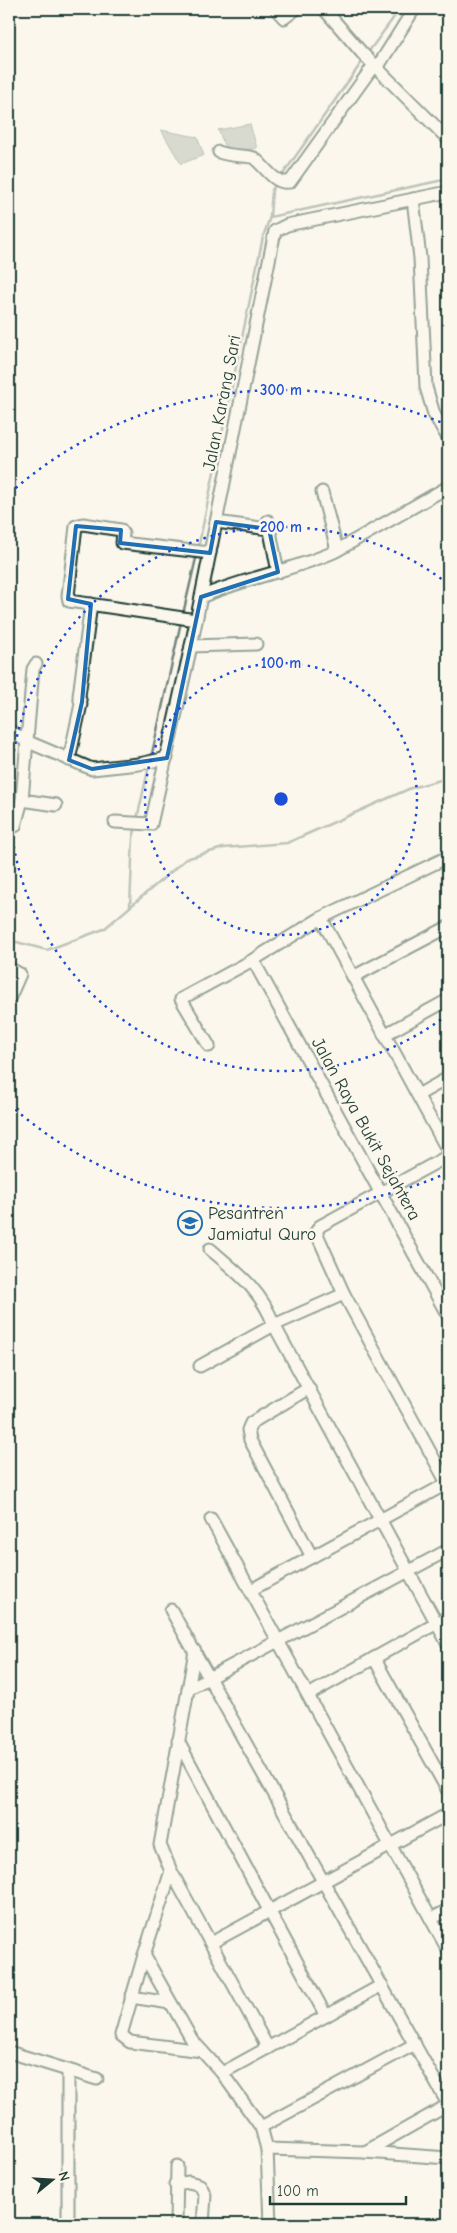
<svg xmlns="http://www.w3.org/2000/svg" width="457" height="2233" font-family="'Comic Neue',sans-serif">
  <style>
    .water { fill: #adb4aa; stroke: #74847b }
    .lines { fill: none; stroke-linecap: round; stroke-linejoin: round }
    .stream { stroke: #74847b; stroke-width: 2.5 }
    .minor-casing { stroke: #1f3d34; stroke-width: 15 }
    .minor { stroke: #fbf7ec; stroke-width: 11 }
    .marked { fill: none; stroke: #1f6fb2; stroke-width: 4; stroke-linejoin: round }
    .ring { fill: none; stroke: #1d4ed8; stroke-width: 2.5; stroke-dasharray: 2.5 5 }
    .labels { text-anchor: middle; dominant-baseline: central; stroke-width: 5; stroke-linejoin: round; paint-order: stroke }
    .street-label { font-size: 18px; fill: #1f3d34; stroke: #fbf7ec }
    .poi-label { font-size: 18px; fill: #1f3d34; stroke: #fbf7ec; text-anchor: start }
    .centre { fill: #1d4ed8; stroke: #fbf7ec; stroke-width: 2.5 }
    .ring-label { font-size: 15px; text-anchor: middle; font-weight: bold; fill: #1d4ed8; stroke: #fbf7ec; stroke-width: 5; stroke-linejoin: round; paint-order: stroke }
  </style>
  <rect width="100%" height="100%" fill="#fbf7ec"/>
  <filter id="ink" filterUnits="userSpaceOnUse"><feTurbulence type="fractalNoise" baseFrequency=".02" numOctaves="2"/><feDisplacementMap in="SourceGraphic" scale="10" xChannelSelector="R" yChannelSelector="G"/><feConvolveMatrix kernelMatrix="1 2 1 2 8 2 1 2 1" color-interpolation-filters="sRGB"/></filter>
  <g filter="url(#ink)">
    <g class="water">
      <path d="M250 124 257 148 228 153 218 130Z"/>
      <path d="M161 130 197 137 204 155 181 164Z"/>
    </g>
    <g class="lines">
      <g class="stream">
        <path d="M367 54 400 9"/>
        <path d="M281 177 364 59"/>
        <path d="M270 217 448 179"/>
        <path d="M198 549 263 237 270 217 272 190 277 183"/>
        <path d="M183 614 197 554"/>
        <path d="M151 758 181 622"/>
        <path d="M137 819 149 766"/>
        <path d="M130 906 133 838 136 827"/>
        <path d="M9 940 47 950 104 929 186 859 223 848 287 843 411 788 448 778"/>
      </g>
      <defs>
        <g id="minor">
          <path d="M276 9 284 18 296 9"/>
          <path d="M324 9 362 53 448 139"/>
          <path d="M377 68 414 9"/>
          <path d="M219 152C230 157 249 155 254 158 265 166 274 185 290 182L374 65"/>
          <path d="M413 199 420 258 426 387 434 414 448 438"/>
          <path d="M268 521 278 572"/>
          <path d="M216 522 269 529"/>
          <path d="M336 551 448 487"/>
          <path d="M201 597C244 578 291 571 334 552L336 546 322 492"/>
          <path d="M196 620 69 601 68 596 76 526 83 524 121 530 123 533 122 543 210 553"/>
          <path d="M191 646 256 644"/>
          <path d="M9 730 26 741 92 769 139 764 167 758"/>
          <path d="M69 760 81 704 79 696 91 604"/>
          <path d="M22 800 56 805"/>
          <path d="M115 822 151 824 191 646 275 231 287 225 448 192"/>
          <path d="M15 826 22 800 33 669 36 664"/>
          <path d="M321 918 448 1151"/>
          <path d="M253 960 448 1316"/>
          <path d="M9 968 20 974 9 999"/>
          <path d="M353 977 448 927"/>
          <path d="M384 1035 448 1000"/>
          <path d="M209 1046 181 999 253 960 321 918 448 857"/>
          <path d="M418 1095 448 1078"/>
          <path d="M210 1249C238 1273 261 1290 274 1325L448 1644"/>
          <path d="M200 1366 274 1325 344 1294"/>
          <path d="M309 1388 251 1423 248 1430 250 1440 312 1557"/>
          <path d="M447 1483 344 1294 316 1232 320 1226 448 1156"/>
          <path d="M211 1519 448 1950"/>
          <path d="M251 1590 448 1483"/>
          <path d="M171 1610 448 2104"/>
          <path d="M195 1651 160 1845 171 1871 268 2048"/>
          <path d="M374 1658 448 1791"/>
          <path d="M188 1689 448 1550"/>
          <path d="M308 1695 448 1617"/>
          <path d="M178 1741 326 2016"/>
          <path d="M171 1871 144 1955 121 2035 130 2042 202 2051"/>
          <path d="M431 1919 448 1910"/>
          <path d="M211 1943 448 1814"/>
          <path d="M144 1955 192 2040 222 2073 261 2127 267 2149 365 2152 448 2158"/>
          <path d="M131 1997 170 2003"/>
          <path d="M9 2052 97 2079"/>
          <path d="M68 2071V2224"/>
          <path d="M222 2073 382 1985"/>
          <path d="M261 2127 415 2044"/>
          <path d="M267 2149 270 2224"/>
          <path d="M365 2152 448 2105"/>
          <path d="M175 2184 189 2182 200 2185 205 2195 203 2224"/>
          <path d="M176 2224 177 2166"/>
        </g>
      </defs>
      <use href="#minor" class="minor-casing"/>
      <use href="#minor" class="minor"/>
    </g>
  </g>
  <path d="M0 0H457V2233H0ZM216 522 269 529 278 572 201 597 167 758 92 769 69 760 82 702 91 604 68 599 76 526 121 530 120 543 210 553Z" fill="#fbf7ec" fill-opacity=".55" fill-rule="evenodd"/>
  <path class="marked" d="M216 522 269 529 278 572 201 597 167 758 92 769 69 760 82 702 91 604 68 599 76 526 121 530 120 543 210 553Z"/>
  <g class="ring">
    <circle cx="281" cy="799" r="136"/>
    <path d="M447 1015A272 272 0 1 1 447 583"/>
    <path d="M447 1173A409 409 0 0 1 10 1105M10 493A409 409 0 0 1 447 425"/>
  </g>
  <defs>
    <symbol id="school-ring" viewBox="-11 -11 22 22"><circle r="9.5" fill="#fbf7ec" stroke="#1f6fb2" stroke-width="1.5"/><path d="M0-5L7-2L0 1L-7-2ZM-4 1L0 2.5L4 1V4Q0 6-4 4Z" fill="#1f6fb2"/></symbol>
  </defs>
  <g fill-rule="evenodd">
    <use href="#school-ring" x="176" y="1209" width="28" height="28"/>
  </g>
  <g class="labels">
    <g class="street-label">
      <text transform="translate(222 403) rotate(-79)">Jalan Karang Sari</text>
      <text transform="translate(366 1129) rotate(61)">Jalan Raya Bukit Sejahtera</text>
    </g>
    <g class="poi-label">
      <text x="208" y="1213">Pesantren<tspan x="208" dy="21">Jamiatul Quro</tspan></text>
    </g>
  </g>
  <circle cx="281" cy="799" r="8" class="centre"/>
  <g class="ring-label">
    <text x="281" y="395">300 m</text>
    <text x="281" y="532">200 m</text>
    <text x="281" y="668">100 m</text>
  </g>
  <rect width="457" height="2233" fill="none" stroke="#fbf7ec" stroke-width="30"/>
  <rect x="15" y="15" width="427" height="2203" fill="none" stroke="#1f3d34" stroke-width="2" filter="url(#ink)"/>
  <g transform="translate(52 2180) rotate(72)" stroke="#fbf7ec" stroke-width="4" paint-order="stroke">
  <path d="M0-4L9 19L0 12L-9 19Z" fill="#1f3d34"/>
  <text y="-8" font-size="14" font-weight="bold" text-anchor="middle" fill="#1f3d34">N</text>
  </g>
  <path d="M270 2196v8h136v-8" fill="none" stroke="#1f3d34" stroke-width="2.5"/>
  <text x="277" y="2196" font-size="15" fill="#1f3d34" stroke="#fbf7ec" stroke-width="4" paint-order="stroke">100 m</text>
</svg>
